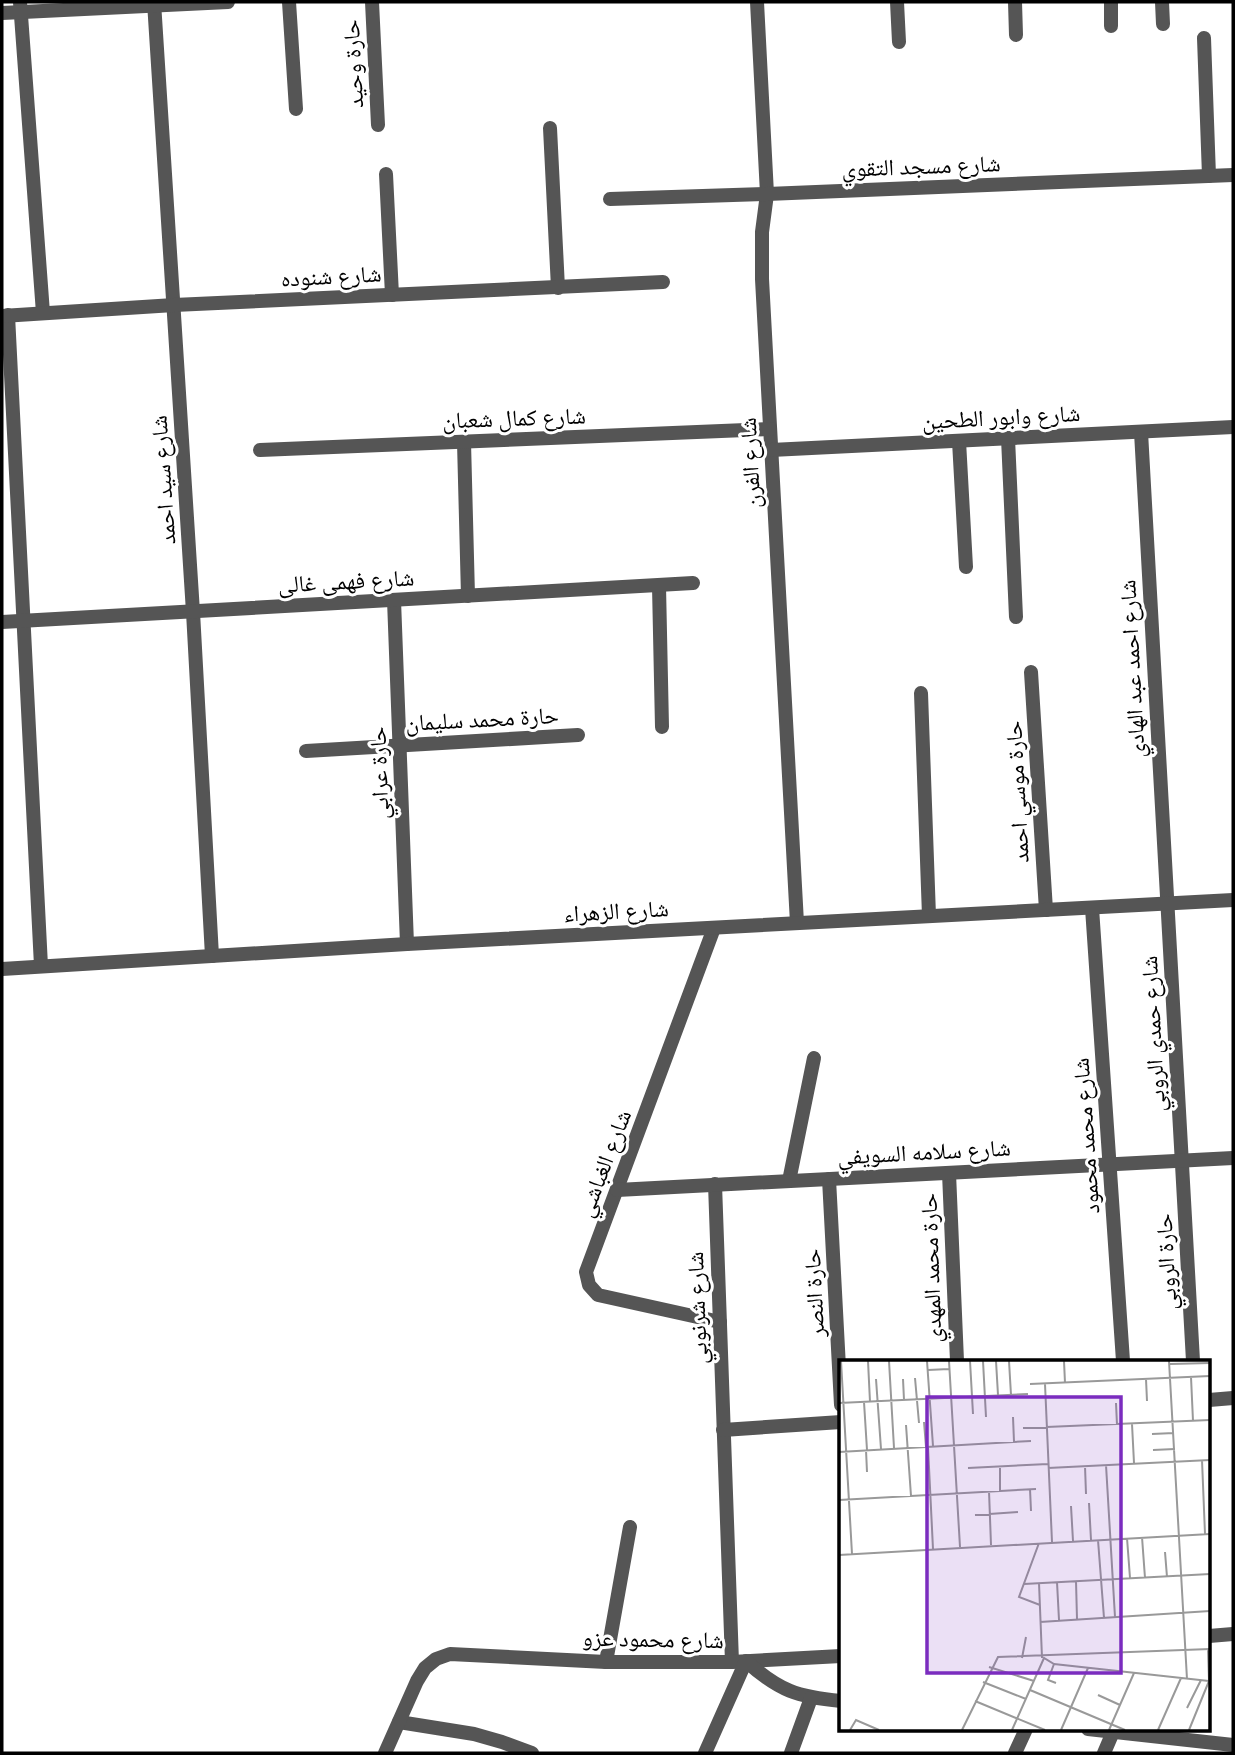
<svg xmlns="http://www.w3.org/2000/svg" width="1235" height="1755" font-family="'IBM Plex Sans','Noto Naskh Arabic',sans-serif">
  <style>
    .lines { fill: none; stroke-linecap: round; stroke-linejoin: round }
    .minor { stroke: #555; stroke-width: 14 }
    .tertiary { stroke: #555; stroke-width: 14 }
    .labels { text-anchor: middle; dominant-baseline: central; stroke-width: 6; stroke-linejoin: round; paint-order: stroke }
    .street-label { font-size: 23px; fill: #000; stroke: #fff }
    .inset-road { fill: none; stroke: #999; stroke-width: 2 }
    .view { fill: #7b2cbf; fill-opacity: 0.15; stroke: #7b2cbf; stroke-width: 3.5 }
    .inset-edge { fill: none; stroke: #000; stroke-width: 3.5 }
  </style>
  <rect width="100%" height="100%" fill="#fff"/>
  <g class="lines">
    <g class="minor">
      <path d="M20 2 43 313"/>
      <path d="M154 2 193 612 212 956"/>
      <path d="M289 2 296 109"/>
      <path d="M372 2 378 125"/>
      <path d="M757 2 767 194 762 232V279L797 923"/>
      <path d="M897 2 899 42"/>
      <path d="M1015 2 1016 35"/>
      <path d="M1111 2V26"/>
      <path d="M1162 2 1163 24"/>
      <path d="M2 13 228 2"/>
      <path d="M1204 38 1209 176"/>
      <path d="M550 128 558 288"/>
      <path d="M386 174 392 295"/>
      <path d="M610 199 767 194 1233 175"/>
      <path d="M8 315 41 966"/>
      <path d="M2 316 174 305 663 282"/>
      <path d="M1141 432 1193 1361"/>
      <path d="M1008 438 1016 617"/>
      <path d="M959 441 966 567"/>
      <path d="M464 442 468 596"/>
      <path d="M260 450 770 429"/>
      <path d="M771 450 1233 427"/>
      <path d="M659 586 662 727"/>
      <path d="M394 600 407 944"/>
      <path d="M2 622 693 583"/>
      <path d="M1031 672 1046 910"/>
      <path d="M921 693 929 916"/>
      <path d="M306 751 578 735"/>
      <path d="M1092 908 1123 1361"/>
      <path d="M714 928 586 1272 589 1285 598 1295 720 1322"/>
      <path d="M949 1173 957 1361"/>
      <path d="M829 1179 841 1405"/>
      <path d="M789 1181 814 1058"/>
      <path d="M715 1184 732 1662"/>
      <path d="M617 1190 1233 1158"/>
      <path d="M1209 1400 1233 1398"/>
      <path d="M723 1430 841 1422"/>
      <path d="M1209 1636 1233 1634"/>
      <path d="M606 1662 630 1527"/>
      <path d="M399 1722 474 1734 502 1742 532 1753"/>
      <path d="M1088 1729 1233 1745"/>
      <path d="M385 1753 417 1681 425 1668 436 1659 450 1654 606 1662H732L841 1656"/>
      <path d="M705 1753 746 1661C779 1691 798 1697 841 1701"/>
      <path d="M791 1753 811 1698"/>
      <path d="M1015 1753 1026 1729"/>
      <path d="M1104 1753 1113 1732"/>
    </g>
    <path class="tertiary" d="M2 969 407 944 1233 900"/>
  </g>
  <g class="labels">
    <g class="street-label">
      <text transform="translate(352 64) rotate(-93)">حارة وحيد</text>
      <text transform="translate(921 165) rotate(-2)">شارع مسجد التقوي</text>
      <text transform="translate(331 275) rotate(-3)">شارع شنوده</text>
      <text transform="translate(1001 416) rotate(-3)">شارع وابور الطحين</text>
      <text transform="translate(514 417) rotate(-2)">شارع كمال شعبان</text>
      <text transform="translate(749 463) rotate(-93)">شارع الفرن</text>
      <text transform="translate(162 480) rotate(-94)">شارع سيد احمد</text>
      <text transform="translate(346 580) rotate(-3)">شارع فهمى غالى</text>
      <text transform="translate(1131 669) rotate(-93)">شارع احمد عبد الهادي</text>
      <text transform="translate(482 718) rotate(-3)">حارة محمد سليمان</text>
      <text transform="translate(378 773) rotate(-92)">حارة عرابي</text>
      <text transform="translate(1016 792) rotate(-93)">حارة موسي احمد</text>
      <text transform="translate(616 910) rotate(-3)">شارع الزهراء</text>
      <text transform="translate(1152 1034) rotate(-93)">شارع حمدي الروبي</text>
      <text transform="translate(1085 1136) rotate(-94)">شارع محمد محمود</text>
      <text transform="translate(924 1151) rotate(-3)">شارع سلامه السويفي</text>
      <text transform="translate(603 1163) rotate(-69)">شارع الغباشي</text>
      <text transform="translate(1165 1262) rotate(-93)">حارة الروبي</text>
      <text transform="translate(930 1268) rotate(-92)">حارة محمد المهدي</text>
      <text transform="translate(813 1293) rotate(-93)">حارة النصر</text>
      <text transform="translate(696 1308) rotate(-92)">شارع شرنوبي</text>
      <text transform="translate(653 1638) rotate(1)">شارع محمود عزو</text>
    </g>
  </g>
  <g transform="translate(839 1360)">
    <rect width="371" height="371" fill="#fff"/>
    <path class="inset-road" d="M2 1 13 194M29 1 31 42M50 1 55 88M88 1 94 86M110 1 121 187M131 1 134 54M144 1 147 57M157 1 159 35M170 1 172 35M225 1 226 23M330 1 348 319M331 4 371 3M89 10 110 9M352 17 354 61M76 18 80 63M37 19 42 89M64 19 65 40M307 19 308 41M191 24 371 16M206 24 213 182M25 42 28 90M0 43 189 34M277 43 278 65M174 57 175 82M85 62 87 87M293 64 295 103M67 65 72 136M184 68 371 60M313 74 335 73M89 87 94 189M27 90 28 112M314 90 336 89M0 92 192 81M363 100 366 174M267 105 276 257M161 106V131M246 106 247 134M129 108 209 104M209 108 371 100M191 129 192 151M150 131 152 185M0 140 197 129M250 143 252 180M232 146 234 181M136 155 179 152M303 177 306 218M288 178 291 218M259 180 265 258M200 183 180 237 201 245M326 192 328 217M0 195 371 174M237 221 238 259M218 222 220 260M200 223 203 298M185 224 371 214M201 262 371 251M183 298 187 277M215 304 209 320 217 323M150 307 195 321M144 322 187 339M191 330 286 370M259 335 281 345M136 341 206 370M348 348 362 320M11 370 17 360 40 370M123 370 159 297 371 289M173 370 205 298 215 304 370 321M222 370 249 308M270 370 295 313M319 370 342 318M350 370 370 321 369 289"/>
    <path class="view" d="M88 37H282V313H88Z"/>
    <rect width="371" height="371" class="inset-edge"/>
  </g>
  <rect width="1235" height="1755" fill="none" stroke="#000000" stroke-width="7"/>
</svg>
